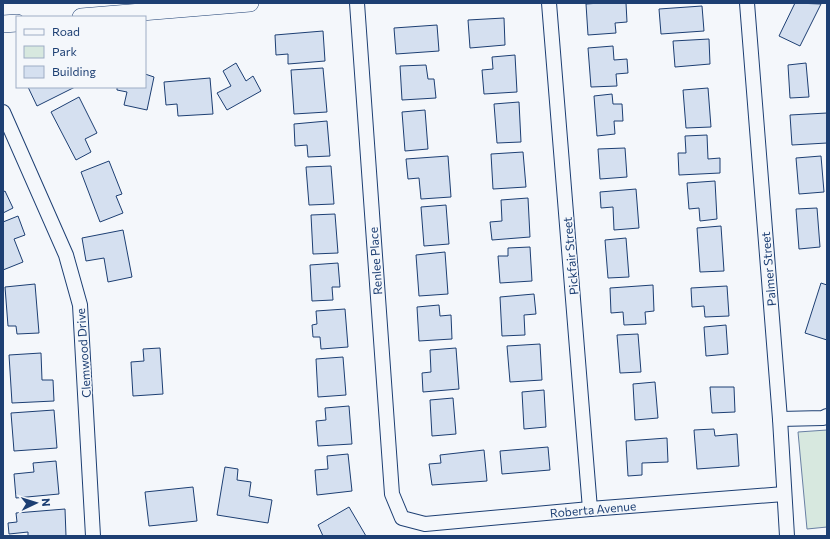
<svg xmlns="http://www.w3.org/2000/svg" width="830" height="539" font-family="Commissioner,sans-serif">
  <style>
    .green { fill: #d7e8df; stroke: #687fa3 }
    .building { fill: #d5e0f0; stroke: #1d3f73 }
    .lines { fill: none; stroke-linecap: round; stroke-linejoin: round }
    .minor-casing { stroke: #1d3f73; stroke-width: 16 }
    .tertiary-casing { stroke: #1d3f73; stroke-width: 18 }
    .minor { stroke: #f4f7fb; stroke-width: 14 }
    .tertiary { stroke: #f4f7fb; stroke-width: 17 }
    .labels { text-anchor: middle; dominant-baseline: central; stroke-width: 3; stroke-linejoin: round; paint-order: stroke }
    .street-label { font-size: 12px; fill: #1d3f73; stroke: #f4f7fb }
  </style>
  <rect width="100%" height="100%" fill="#f4f7fb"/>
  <path class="green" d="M827 430V527L807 529 798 432Z"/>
  <g class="building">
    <path d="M600 3H626L627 22 615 23 616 33 588 35 586 4Z"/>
    <path d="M795 3 821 4 800 46 779 36Z"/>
    <path d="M702 6 704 31 661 34 659 9Z"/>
    <path d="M504 18 505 45 470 48 468 20Z"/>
    <path d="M437 25 439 51 396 54 394 28Z"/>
    <path d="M323 31 325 61 288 64V54L276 55 275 35Z"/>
    <path d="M709 39 710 64 675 67 673 41Z"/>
    <path d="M613 46 614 60 627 59 628 73 616 74 617 86 591 87 588 48Z"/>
    <path d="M515 55 517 92 484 94 482 70 493 69 492 57Z"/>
    <path d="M236 63 246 81 253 76 261 91 227 110 217 93 231 86 223 71Z"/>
    <path d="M806 63 809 97 790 98 788 65Z"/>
    <path d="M426 65 428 79H434L436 98 402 100 400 66Z"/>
    <path d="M323 68 327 112 294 114 291 70Z"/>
    <path d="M145 74 154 77 147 110 124 105 127 92 117 90V87H145Z"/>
    <path d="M210 78 213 114 178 116 177 104 166 105 164 82Z"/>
    <path d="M28 87H75L37 106Z"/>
    <path d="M708 88 711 127 686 128 683 90Z"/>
    <path d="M612 94 613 104H622L623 121H614L615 134 597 136 594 96Z"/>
    <path d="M79 97 97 133 85 139 91 152 76 160 51 112Z"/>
    <path d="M519 102 521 142 497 143 494 104Z"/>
    <path d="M425 110 428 149 405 151 402 112Z"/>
    <path d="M827 113V143L792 145 790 115Z"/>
    <path d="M327 121 330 156 308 157 307 145 295 146 294 124Z"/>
    <path d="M707 135 708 159 720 158V173L679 175 678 153H686L685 136Z"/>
    <path d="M625 148 627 177 600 179 598 149Z"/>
    <path d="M523 152 526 187 493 189 491 154Z"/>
    <path d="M448 156 451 197 421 199 419 178 408 179 406 159Z"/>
    <path d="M821 156 824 192 799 194 796 158Z"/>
    <path d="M109 161 122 194 116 196 123 213 100 222 81 172Z"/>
    <path d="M331 166 334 204 309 205 306 167Z"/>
    <path d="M715 181 717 219 700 221 699 208 689 209 687 183Z"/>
    <path d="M636 189 639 228 614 230 613 207 601 208 600 192Z"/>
    <path d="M5 191 13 208 3 213V192Z"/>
    <path d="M528 198 530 237 492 240 490 222 502 221 501 200Z"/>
    <path d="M446 205 449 244 424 246 421 207Z"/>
    <path d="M817 208 820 247 799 249 796 209Z"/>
    <path d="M335 214 338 253 313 254 311 215Z"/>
    <path d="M18 216 25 235 14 239 23 262 3 270V222Z"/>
    <path d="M721 226 724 271 700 272 697 228Z"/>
    <path d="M123 230 132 277 108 282 104 258 86 261 82 238Z"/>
    <path d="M626 238 629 277 608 278 605 240Z"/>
    <path d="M530 247 532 281 500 283 498 256H508V248Z"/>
    <path d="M445 252 448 294 419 296 416 255Z"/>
    <path d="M338 263 340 287H332L333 300 312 301 310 265Z"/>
    <path d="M821 283 827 285V340L805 333Z"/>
    <path d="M35 284 39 333 17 334 16 326H8L5 287Z"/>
    <path d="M653 285 654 311 645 312 646 324 624 325 623 312 611 313 610 288Z"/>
    <path d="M727 286 729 316 705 317 704 306 692 307 691 288Z"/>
    <path d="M534 294 536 314 524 315 525 335 502 336 500 297Z"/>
    <path d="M439 305 440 316 451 315 452 339 419 341 417 307Z"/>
    <path d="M345 309 348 347 321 349 320 337H313L312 325 317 324 316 311Z"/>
    <path d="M726 325 728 354 706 356 704 327Z"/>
    <path d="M638 334 641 372 620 373 617 335Z"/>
    <path d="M540 344 542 380 510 382 507 346Z"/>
    <path d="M160 348 163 394 133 396 131 362 144 361 143 349Z"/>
    <path d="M456 348 459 389 423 392 422 373 431 372 430 350Z"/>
    <path d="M41 353 42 380H53L54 401 12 403 9 355Z"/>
    <path d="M343 357 346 395 318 397 316 359Z"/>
    <path d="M655 382 658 418 635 420 633 384Z"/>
    <path d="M710 387H734L735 412 712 413Z"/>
    <path d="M544 390 546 427 524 429 522 392Z"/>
    <path d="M453 398 456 434 432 436 430 400Z"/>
    <path d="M349 406 352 444 318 446 316 421 326 420 325 408Z"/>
    <path d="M54 410 57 448 14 451 11 413Z"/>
    <path d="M714 429 715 436 737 434 739 466 697 469 694 430Z"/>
    <path d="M667 438 668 462 642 463V475L628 476 626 441Z"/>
    <path d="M548 447 550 470 502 474 500 451Z"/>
    <path d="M484 450 487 481 432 485 429 464 441 463 440 455Z"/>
    <path d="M348 454 352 491 317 495 315 470 328 469 327 456Z"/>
    <path d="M56 461 59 494 16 498 14 474 34 472 33 463Z"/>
    <path d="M225 467 238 469 237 480 251 482 249 496 272 500 268 523 217 515Z"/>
    <path d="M193 487 197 521 149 526 145 492Z"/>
    <path d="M349 507 366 536H323L318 525Z"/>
    <path d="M65 509 66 536H28V532L9 534 8 523 17 522 16 513Z"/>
  </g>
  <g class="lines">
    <defs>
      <g id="minor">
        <path d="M357 3 392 494 402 518 425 524 590 509 784 494"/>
        <path d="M549 3 590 509"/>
        <path d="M747 3 780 419 787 536"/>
        <path d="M3 112 66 255 80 305 93 536"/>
        <path d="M780 419 823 418 827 416"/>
      </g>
      <g id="tertiary">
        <path d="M81 17 250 3"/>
        <path d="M3 24 17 23"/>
      </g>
    </defs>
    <use href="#minor" class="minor-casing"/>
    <use href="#tertiary" class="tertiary-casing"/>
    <use href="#minor" class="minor"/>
    <use href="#tertiary" class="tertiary"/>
  </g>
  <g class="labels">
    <g class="street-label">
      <text transform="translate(570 256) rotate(-95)">Pickfair Street</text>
      <text transform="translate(375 261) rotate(-94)">Renlee Place</text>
      <text transform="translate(768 269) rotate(-95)">Palmer Street</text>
      <text transform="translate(83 353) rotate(-94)">Clemwood Drive</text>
      <text transform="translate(593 509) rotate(-5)">Roberta Avenue</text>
    </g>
  </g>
  <rect width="830" height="539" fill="none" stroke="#1d3f73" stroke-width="8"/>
  <rect x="16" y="16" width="130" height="72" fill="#f4f7fb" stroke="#9eadc5"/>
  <rect x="24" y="29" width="20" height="6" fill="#f4f7fb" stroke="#9eadc5"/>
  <text x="52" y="36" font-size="12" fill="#1d3f73">Road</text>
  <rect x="24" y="46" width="20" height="12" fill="#d7e8df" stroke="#9eadc5"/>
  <text x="52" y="56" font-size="12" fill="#1d3f73">Park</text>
  <rect x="24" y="66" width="20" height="12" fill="#d5e0f0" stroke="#9eadc5"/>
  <text x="52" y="76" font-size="12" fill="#1d3f73">Building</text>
  <g transform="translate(36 503) rotate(86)" stroke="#f4f7fb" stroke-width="3" paint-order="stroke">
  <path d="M0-3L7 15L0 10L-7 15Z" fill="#1d3f73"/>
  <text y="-6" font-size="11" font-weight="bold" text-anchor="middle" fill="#1d3f73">N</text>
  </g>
</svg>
